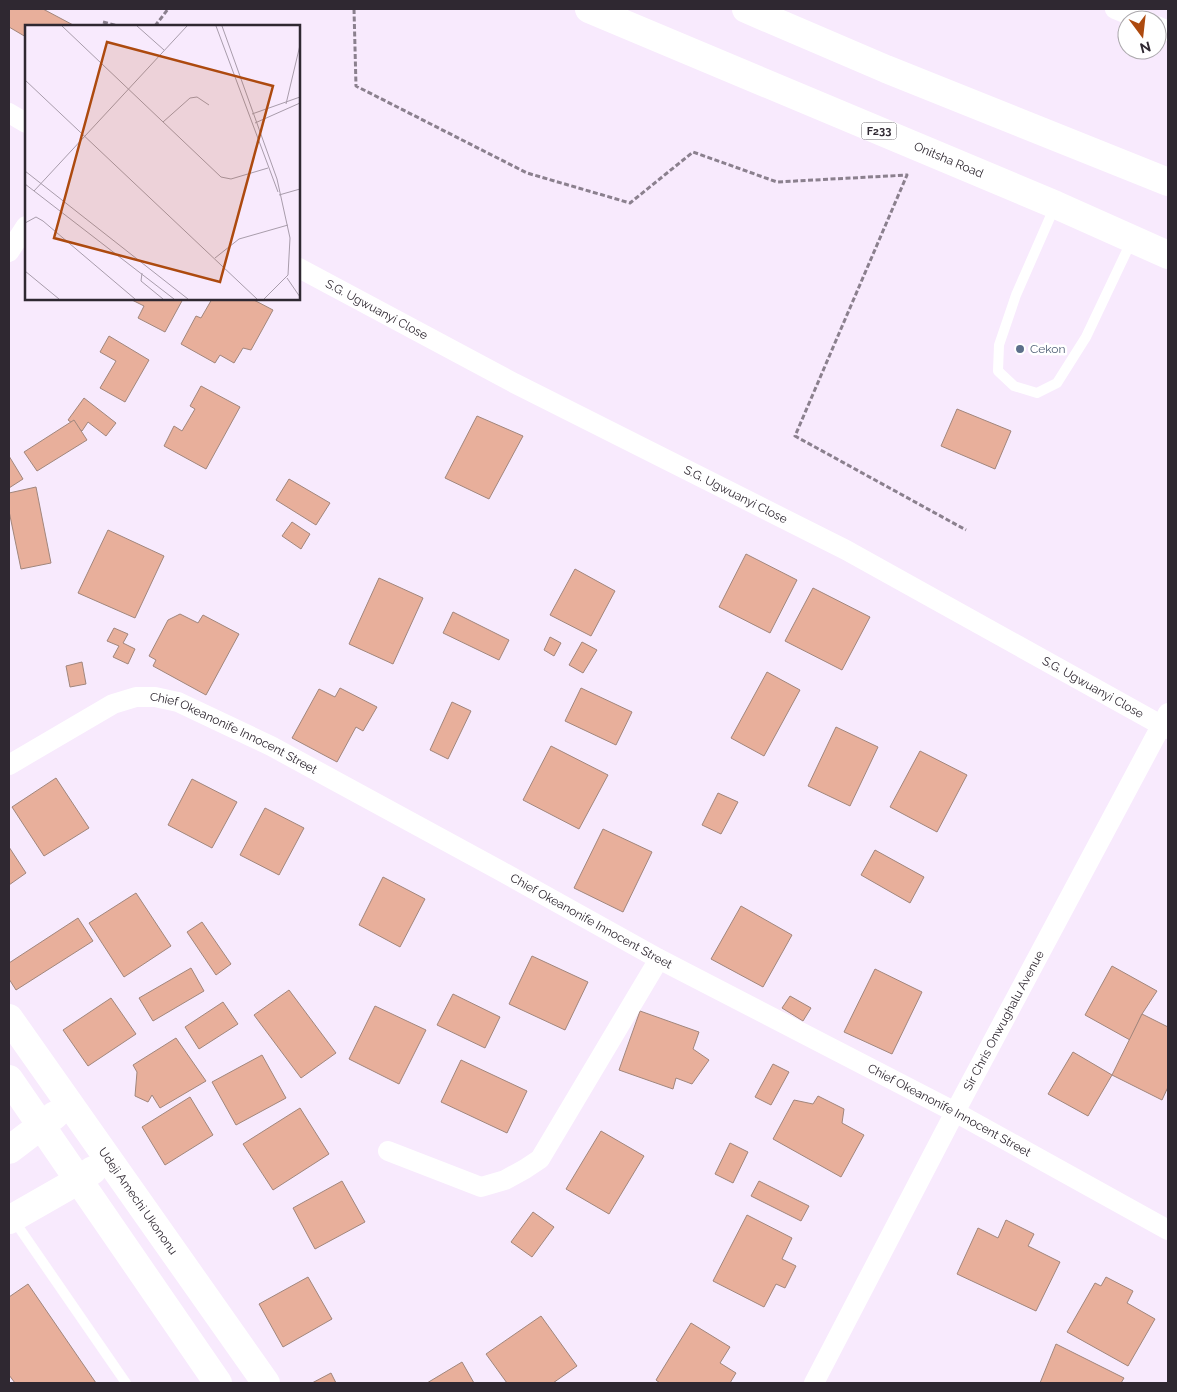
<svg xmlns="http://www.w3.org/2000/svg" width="1177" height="1392" font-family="Raleway,sans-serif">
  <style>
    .building { fill: #e8af9b; stroke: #a1867c }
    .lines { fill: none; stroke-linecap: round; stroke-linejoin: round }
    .path { stroke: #8b808e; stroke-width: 3; stroke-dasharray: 5 2.5; stroke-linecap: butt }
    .lane { stroke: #fff; stroke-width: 10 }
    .street { stroke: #fff; stroke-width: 20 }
    .secondary { stroke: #fff; stroke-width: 28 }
    .primary { stroke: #fff; stroke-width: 28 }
    .service-dot { fill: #5c6f8a; stroke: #fff; stroke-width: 2 }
    .labels { text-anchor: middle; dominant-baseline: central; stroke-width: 5; stroke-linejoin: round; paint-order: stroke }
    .shield { fill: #fff; stroke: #6d686f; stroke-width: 1 }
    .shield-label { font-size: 11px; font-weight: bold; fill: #2f2831 }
    .street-label { font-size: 12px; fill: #2f2831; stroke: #fff }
    .service-label { font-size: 12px; fill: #4e5e75; stroke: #fff; text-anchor: start }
    .inset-road { fill: none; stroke: #a89cab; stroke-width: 1 }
    .view { fill: #ad4a0f; fill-opacity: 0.15; stroke: #ad4a0f; stroke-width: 2.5 }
    .inset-edge { fill: none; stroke: #2f2831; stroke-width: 2.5 }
  </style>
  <rect width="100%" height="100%" fill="#f8eafd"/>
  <g class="building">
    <path d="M9 9H43L75 26H26V37L9 27Z"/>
    <path d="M130 299H183L165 332 138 318 144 306Z"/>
    <path d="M212 299H252L273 310 251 350 243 348 234 363 220 355 215 363 181 344 196 316 201 318Z"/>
    <path d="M109 336 149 360 125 402 100 388 116 361 100 352Z"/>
    <path d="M201 386 240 407 206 469 164 446 174 426 182 431 195 409 190 406Z"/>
    <path d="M84 398 116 423 106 436 88 422 82 431 68 420Z"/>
    <path d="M957 409 1011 431 995 469 941 446Z"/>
    <path d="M477 416 523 436 489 499 445 478Z"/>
    <path d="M74 420 87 440 37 471 24 452Z"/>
    <path d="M9 456 23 479 9 488Z"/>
    <path d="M289 479 330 503 316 525 276 500Z"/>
    <path d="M36 487 51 563 21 569 9 511V493Z"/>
    <path d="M292 522 310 534 301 549 282 536Z"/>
    <path d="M108 530 164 556 135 618 78 593Z"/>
    <path d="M746 554 797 580 770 633 719 607Z"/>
    <path d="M575 569 615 591 591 636 550 615Z"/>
    <path d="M379 578 423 598 393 664 349 644Z"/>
    <path d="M813 588 870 617 842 670 785 641Z"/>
    <path d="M453 612 509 640 499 660 443 633Z"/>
    <path d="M180 614 198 623 203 615 239 634 206 695 153 666 156 660 149 656 168 620Z"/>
    <path d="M114 628 128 634 123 643 135 649 128 664 113 657 119 646 107 641Z"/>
    <path d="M550 637 561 643 554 656 544 650Z"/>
    <path d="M582 642 597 650 583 673 569 665Z"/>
    <path d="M82 662 86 684 70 687 66 666Z"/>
    <path d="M767 672 800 690 764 756 731 738Z"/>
    <path d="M340 688 377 707 363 731 356 727 337 762 292 738 319 689 335 697Z"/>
    <path d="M581 688 632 712 616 745 565 721Z"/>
    <path d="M452 702 471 711 448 759 430 750Z"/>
    <path d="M836 727 878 747 850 806 808 786Z"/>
    <path d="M551 746 608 775 579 829 523 800Z"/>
    <path d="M920 751 967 775 937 832 890 807Z"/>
    <path d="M56 778 89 828 44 856 12 807Z"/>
    <path d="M192 779 237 802 212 848 168 825Z"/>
    <path d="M718 793 738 802 721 834 702 825Z"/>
    <path d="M265 808 304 828 279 875 240 855Z"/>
    <path d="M603 829 652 852 623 912 574 888Z"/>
    <path d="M9 847 26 873 9 885Z"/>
    <path d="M875 850 924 877 910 903 861 875Z"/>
    <path d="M383 877 425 899 400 947 359 925Z"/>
    <path d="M136 893 171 946 124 977 89 923Z"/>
    <path d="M741 906 792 935 763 987 711 959Z"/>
    <path d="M78 918 93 941 16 990 9 979V963Z"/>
    <path d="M202 922 231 964 216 975 187 932Z"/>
    <path d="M532 956 588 982 565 1030 509 1004Z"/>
    <path d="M1112 966 1157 991 1142 1014 1130 1040 1085 1015Z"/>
    <path d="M191 968 204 991 153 1021 139 998Z"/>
    <path d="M875 969 922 992 892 1054 844 1032Z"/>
    <path d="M289 990 336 1053 301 1078 254 1015Z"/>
    <path d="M453 994 500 1017 485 1048 437 1025Z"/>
    <path d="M790 996 811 1008 803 1021 782 1008Z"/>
    <path d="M111 998 136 1034 88 1066 63 1030Z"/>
    <path d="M223 1002 238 1024 199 1049 185 1027Z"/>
    <path d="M375 1006 426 1030 399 1084 349 1059Z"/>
    <path d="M640 1011 699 1032 693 1049 709 1060 692 1084 676 1078 673 1089 619 1070Z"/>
    <path d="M1142 1014 1168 1027V1087L1162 1100 1112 1075Z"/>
    <path d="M176 1038 206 1081 160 1108 152 1095 148 1102 135 1096 137 1072 133 1065Z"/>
    <path d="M1073 1052 1112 1075 1088 1116 1048 1094Z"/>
    <path d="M262 1055 286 1098 236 1125 212 1082Z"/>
    <path d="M461 1060 527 1091 507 1133 441 1102Z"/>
    <path d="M773 1064 789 1072 771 1105 755 1097Z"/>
    <path d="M818 1096 844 1109 842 1123 864 1135 841 1177 773 1139 794 1100 813 1104Z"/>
    <path d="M190 1097 213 1135 165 1165 142 1127Z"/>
    <path d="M300 1108 329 1154 273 1190 243 1144Z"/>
    <path d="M601 1131 644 1156 609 1214 566 1189Z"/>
    <path d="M730 1143 748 1152 733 1183 715 1174Z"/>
    <path d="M342 1181 365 1222 315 1249 293 1208Z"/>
    <path d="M759 1181 809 1206 801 1221 751 1196Z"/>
    <path d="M533 1212 554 1227 532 1257 511 1242Z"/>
    <path d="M747 1215 792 1238 782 1259 796 1266 785 1288 776 1284 764 1307 713 1281Z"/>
    <path d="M1006 1220 1034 1234 1028 1246 1060 1262 1036 1311 957 1274 978 1228 998 1238Z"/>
    <path d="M308 1277 332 1319 283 1347 259 1304Z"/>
    <path d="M1106 1277 1133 1291 1127 1303 1155 1319 1128 1366 1067 1332 1095 1283 1101 1286Z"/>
    <path d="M28 1284 96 1383H15L9 1375V1297Z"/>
    <path d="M541 1316 577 1366 553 1383H507L486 1354Z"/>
    <path d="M691 1323 730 1347 720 1363 736 1373 730 1383H660L656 1380Z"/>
    <path d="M1056 1344 1124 1378 1121 1383H1040Z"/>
    <path d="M462 1362 474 1383H427Z"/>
    <path d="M331 1373 336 1383H312Z"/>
  </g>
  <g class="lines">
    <g class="path">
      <path d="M354 9 356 86 527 173 630 203 693 152 777 182 907 175 795 436 966 530"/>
      <path d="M103 22 118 26"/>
      <path d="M155 26 168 9"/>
    </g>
    <g class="lane">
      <path d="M1055 206 1016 295 999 345 998 371 1014 386 1037 393 1057 383 1086 337 1132 240"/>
      <path d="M13 1219 126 1383"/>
    </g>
    <g class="street">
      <path d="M1115 9 1142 20"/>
      <path d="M1157 26 1168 31"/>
      <path d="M9 113 26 123"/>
      <path d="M9 252 26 226"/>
      <path id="s1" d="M299 268 514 383 846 550 1168 729"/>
      <path id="s2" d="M9 765 113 704 136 697H155L178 702 271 746 499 870 659 959 955 1112 1168 1230"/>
      <path d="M388 1151 481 1187 505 1180 525 1169 540 1159 659 959"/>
      <path id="s3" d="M814 1383 955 1112 1168 713"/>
    </g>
    <g class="secondary">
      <path id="s4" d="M9 1018 266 1383"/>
      <path d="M9 1079 218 1383"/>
      <path d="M9 1150 55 1115"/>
      <path d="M9 1220 79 1180 93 1170"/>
    </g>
    <g class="primary">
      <path id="s5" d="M589 9 1056 205 1168 255"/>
      <path d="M746 9 886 69 1168 182"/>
    </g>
  </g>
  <circle class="service-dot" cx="1020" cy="349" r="5"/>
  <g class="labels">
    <rect class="shield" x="861.5" y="122.5" width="35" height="17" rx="4"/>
    <g class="shield-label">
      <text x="879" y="131">F233</text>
    </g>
    <g class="street-label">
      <text stroke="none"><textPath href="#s5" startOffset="390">Onitsha Road</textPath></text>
      <text stroke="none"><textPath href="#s1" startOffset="88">S.G. Ugwuanyi Close</textPath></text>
      <text stroke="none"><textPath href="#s1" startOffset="492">S.G. Ugwuanyi Close</textPath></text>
      <text stroke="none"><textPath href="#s1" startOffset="898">S.G. Ugwuanyi Close</textPath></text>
      <text stroke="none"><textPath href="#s2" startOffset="250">Chief Okeanonife Innocent Street</textPath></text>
      <text stroke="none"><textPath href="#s2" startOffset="655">Chief Okeanonife Innocent Street</textPath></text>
      <text stroke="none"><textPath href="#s3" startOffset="409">Sir Chris Onwughalu Avenue</textPath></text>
      <text stroke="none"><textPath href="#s2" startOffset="1060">Chief Okeanonife Innocent Street</textPath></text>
      <text stroke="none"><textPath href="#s4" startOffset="224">Udeji Amechi Ukononu</textPath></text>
    </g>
    <g class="service-label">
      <text x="1030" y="349">Cekon</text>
    </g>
  </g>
  <g transform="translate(25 25)">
    <rect width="275" height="275" fill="#f8eafd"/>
    <path class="inset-road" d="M37 1 196 152 206 154 243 143M112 1 139 25M191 1 253 167M197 1 252 154 265 213 263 250 239 274M0 55 232 274M261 79 275 20M227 89 275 72M138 97 165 73 172 72 184 80M230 98 275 78M0 146 163 274M0 159 149 274M9 166 162 1M254 170 275 164M0 198 11 192 18 196 110 274M190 233 214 214 263 200M0 246 34 274M117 248 116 256 138 274M262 253 275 272"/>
    <path class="view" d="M82 17 248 61 195 257 29 213Z"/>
    <rect width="275" height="275" class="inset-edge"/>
  </g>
  <rect width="1177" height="1392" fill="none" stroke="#2f2831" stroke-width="20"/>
  <g transform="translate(1142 35) rotate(165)"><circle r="24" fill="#ffffff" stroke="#aca9ad"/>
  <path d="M0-4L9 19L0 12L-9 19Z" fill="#ad4a0f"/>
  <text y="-8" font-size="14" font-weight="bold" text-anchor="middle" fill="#2f2831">N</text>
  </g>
</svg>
